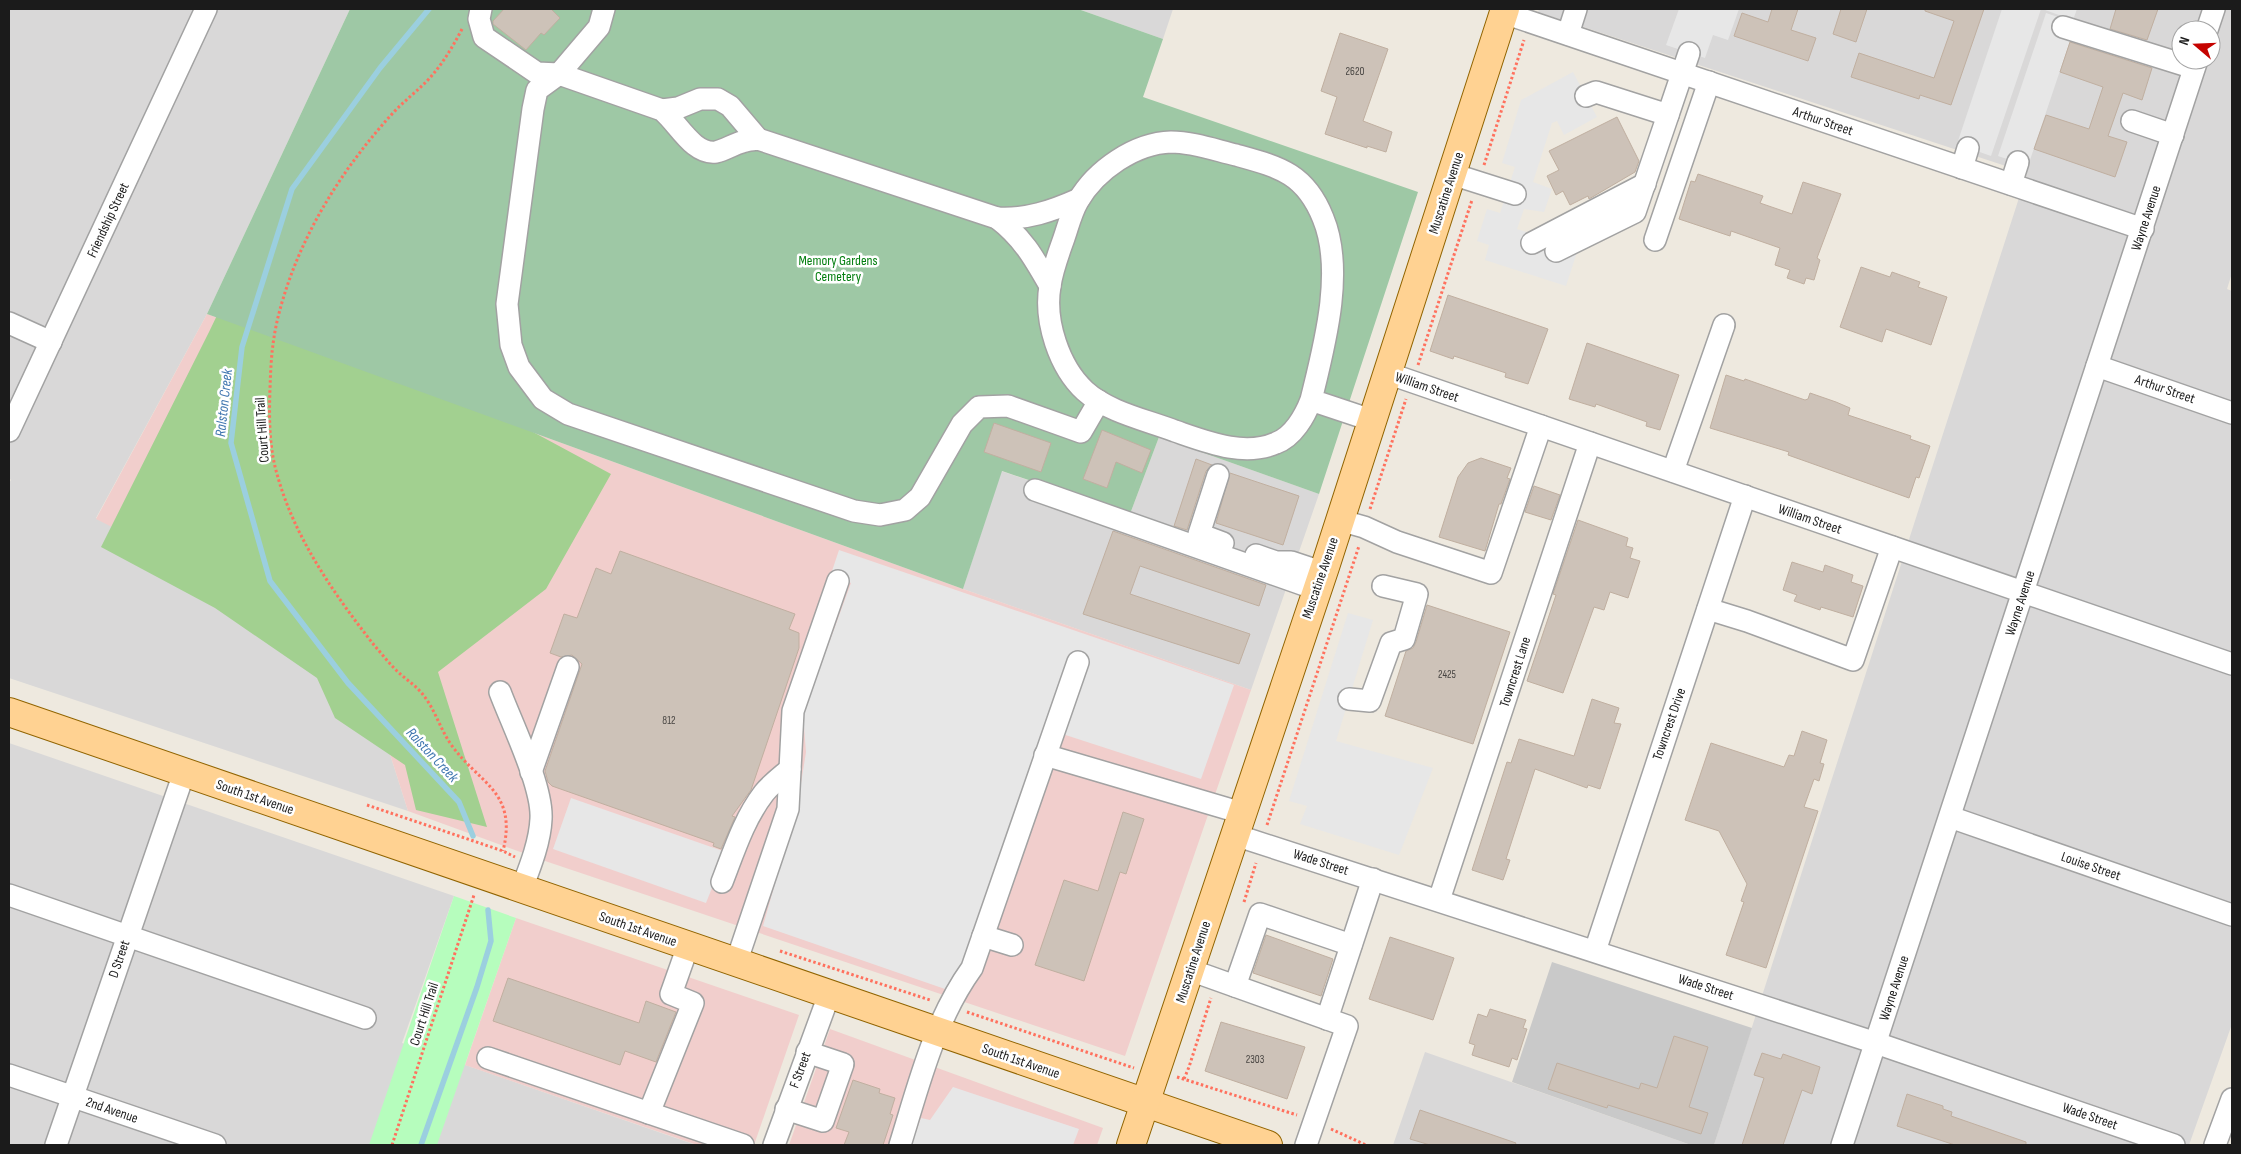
<svg xmlns="http://www.w3.org/2000/svg" width="2241" height="1154" font-family="'Sofia Sans Condensed',sans-serif">
  <style>
    .residential { fill: #d9d8d8; fill-rule: evenodd }
    .commercial { fill: #f1cecc }
    .religious { fill: #c9c9c9 }
    .forest { fill: #a2d090 }
    .cemetery { fill: #9ec8a5 }
    .park { fill: #b6fdbd }
    .parking { fill: #e7e7e7 }
    .lines { fill: none; stroke-linecap: round; stroke-linejoin: round }
    .stream { stroke: #9bcfdf; stroke-width: 5.5 }
    .building { fill: #cdc2b8; stroke: #c0afa0 }
    .minor-casing { stroke: #a2a2a2; stroke-width: 24 }
    .major-casing { stroke: #916400; stroke-width: 30 }
    .path { stroke: #ff715e; stroke-width: 3; stroke-dasharray: 2.5 2.5; stroke-linecap: butt }
    .minor { stroke: #fff; stroke-width: 21 }
    .major { stroke: #ffd292; stroke-width: 28 }
    .labels { text-anchor: middle; dominant-baseline: central; stroke-width: 5; stroke-linejoin: round; paint-order: stroke }
    .number-label { font-size: 11px; fill: #484542 }
    .street-label { font-size: 14px; fill: #1b1b1b; stroke: #fff }
    .park-label { font-size: 14px; fill: #037e0f; stroke: #fff }
    .water-label { font-size: 15px; font-style: italic; fill: #4177b0; stroke: #fff }
  </style>
  <rect width="100%" height="100%" fill="#eee9df"/>
  <g class="residential">
    <path d="M9 9H350L207 314 96 518 357 650 408 811 9 678V483L11 480 9 478Z"/>
    <path d="M1078 9H1173L1163 39Z"/>
    <path d="M1539 9H2232V273L2227 289 2232 291V1024L2189 1145H1714L2027 173 1538 12ZM2181 30H2211V60H2181Z"/>
    <path d="M1159 437 1319 494 1251 690 963 589 1001 471 1130 514Z"/>
    <path d="M9 743 454 896 402 1043 696 1145H9Z"/>
    <path d="M1425 1052 1691 1145H1393Z"/>
  </g>
  <g class="commercial">
    <path d="M207 314 963 589 1251 690 1125 1056 548 862 408 811 357 650 96 519Z"/>
    <path d="M516 918 799 1015 754 1145H697L465 1065Z"/>
    <path d="M830 1029 1103 1128 1097 1145H789Z"/>
  </g>
  <path class="religious" d="M1552 962 1752 1028 1714 1145H1691L1512 1082Z"/>
  <path class="forest" d="M329 83 346 331 611 474 546 589 438 672 487 827 416 810 405 765 335 718 317 678 215 608 101 547 209 332Z"/>
  <path class="cemetery" d="M350 9H1078L1163 39 1143 97 1418 192 1319 494 1159 437 1130 514 1002 471 963 589 207 314Z"/>
  <path class="park" d="M454 896 516 918 437 1145H369Z"/>
  <g class="parking">
    <path d="M1679 9H1739L1728 40 1713 35 1705 58 1666 45Z"/>
    <path d="M2002 9H2041L1991 156 1957 144Z"/>
    <path d="M2046 9H2077L2073 20 2045 10Z"/>
    <path d="M2046 13 2076 23 2028 166 1998 156Z"/>
    <path d="M1573 72 1597 117 1564 135 1557 121 1552 123 1533 182 1552 189 1544 212 1524 209 1517 229 1578 249 1566 286 1485 260 1489 245 1477 241 1487 209 1500 213 1515 167 1502 163 1521 100Z"/>
    <path d="M839 550 1234 685 1201 779 1044 728 966 957 945 989 763 926 798 802 806 752 803 714 851 583 831 574Z"/>
    <path d="M1348 613 1373 620 1336 741 1433 768 1399 855 1300 824 1307 806 1289 801Z"/>
    <path d="M571 798 740 857 728 893 712 888 706 903 553 849Z"/>
    <path d="M953 1087 1079 1129 1073 1145H911L921 1118 930 1120Z"/>
  </g>
  <g class="lines">
    <g class="stream">
      <path d="M429 9 380 68 292 189 242 347 231 443 270 581 348 683 459 802 473 836"/>
      <path d="M421 1145 477 987 491 941 488 910"/>
    </g>
  </g>
  <g class="building">
    <path d="M504 9H551L560 18 544 35 541 33 526 50 493 24V21Z"/>
    <path d="M1772 9H1798L1791 30 1816 38 1808 61 1734 36 1742 13 1768 22Z"/>
    <path d="M1841 9H1867L1856 42 1833 34Z"/>
    <path d="M1925 9H1984L1951 105 1920 95 1919 99 1851 77 1859 53 1934 78 1954 21 1925 11Z"/>
    <path d="M2116 9H2158L2147 40 2110 29Z"/>
    <path d="M1340 33 1388 49 1363 121 1392 132 1386 152 1367 146V148L1325 134 1337 97 1321 91Z"/>
    <path d="M2070 42 2152 68 2142 100 2123 93 2108 136 2127 142 2115 177 2034 149 2046 115 2089 129 2103 87 2060 72Z"/>
    <path d="M1617 117 1639 161 1635 172 1589 199 1588 196 1570 205 1563 191 1556 195 1547 176 1559 170 1549 151Z"/>
    <path d="M1698 174 1763 196 1760 203 1792 214 1803 182 1841 194 1817 258 1820 260 1814 280 1806 278 1804 284 1787 278 1790 270 1775 265 1780 248 1731 231 1730 236 1679 219 1691 181 1695 182Z"/>
    <path d="M1861 267 1890 277 1892 272 1920 282 1918 287 1947 297 1931 345 1886 329 1882 342 1840 327Z"/>
    <path d="M1448 295 1548 329 1528 384 1505 377 1506 373 1454 356 1453 359 1430 351Z"/>
    <path d="M1587 343 1679 375 1660 430 1646 426 1647 422 1596 404 1595 407 1569 399Z"/>
    <path d="M1726 375 1744 381 1745 379 1805 400 1808 399 1810 393 1836 402 1850 408 1848 415 1911 436 1910 439 1930 446 1919 478 1916 477 1909 498 1788 455 1789 452 1710 428Z"/>
    <path d="M994 423 1051 443 1041 472 984 452Z"/>
    <path d="M1102 430 1151 450 1142 473 1116 462 1107 488 1083 479Z"/>
    <path d="M1481 458 1511 468 1507 478 1510 479 1501 504H1499L1485 551 1439 537 1458 477 1468 463Z"/>
    <path d="M1196 459 1212 465 1206 471 1187 530 1174 526Z"/>
    <path d="M1230 473 1299 496 1283 545 1216 523Z"/>
    <path d="M1534 486 1560 495 1551 520 1525 512Z"/>
    <path d="M1578 520 1628 538 1626 546 1633 548 1630 558 1640 561 1628 598 1610 592 1604 610 1594 607 1563 693 1527 681 1556 595 1553 594Z"/>
    <path d="M1113 531 1266 585 1259 606 1140 566 1130 594 1250 634 1239 664 1083 614Z"/>
    <path d="M620 551 795 614 789 629 799 633V648L751 790 732 816 735 817 721 849 713 846 714 843 552 786 548 782 545 771 582 664 572 655 561 657 550 653 564 614 577 618 596 568 611 574Z"/>
    <path d="M1792 562 1823 572 1825 565 1853 575 1851 582 1863 586 1853 617 1821 607 1820 610 1794 601 1797 595 1783 590Z"/>
    <path d="M1427 605 1510 632 1473 744 1385 716 1406 651 1413 648 1416 642Z"/>
    <path d="M1592 699 1619 708 1614 723 1621 724 1600 789 1588 785 1587 788 1535 769 1506 859 1510 860 1503 880 1472 870 1507 762 1511 763 1519 739 1574 756Z"/>
    <path d="M1802 731 1827 740 1820 763 1824 764 1819 781 1814 779 1804 807 1818 811 1766 968 1726 955 1744 902 1741 901 1747 884 1719 831 1685 820 1711 743 1784 767 1789 755 1794 756Z"/>
    <path d="M1123 812 1144 819 1126 874 1120 872 1084 981 1035 965 1064 880 1098 891Z"/>
    <path d="M1266 935 1333 959 1321 996 1253 973Z"/>
    <path d="M1390 937 1454 958 1433 1020 1369 999Z"/>
    <path d="M508 978 639 1023 646 1001 676 1012 656 1062 625 1051 620 1065 493 1021Z"/>
    <path d="M1490 1009 1526 1020 1523 1028 1527 1029 1517 1060 1512 1058 1509 1067 1472 1055 1475 1045 1469 1043 1478 1014 1487 1017Z"/>
    <path d="M1221 1022 1305 1047 1287 1099 1205 1071Z"/>
    <path d="M1674 1036 1708 1047 1689 1107 1708 1113 1701 1134 1608 1105 1607 1108 1548 1089 1557 1063 1639 1089 1641 1083 1657 1088Z"/>
    <path d="M1762 1053 1781 1059 1783 1054 1820 1067 1812 1094 1802 1090 1783 1145H1742L1764 1078 1754 1075Z"/>
    <path d="M853 1080 880 1089 879 1093 895 1098 890 1114 893 1115 883 1145H844L849 1132 836 1128Z"/>
    <path d="M1907 1094 1943 1106V1109L1952 1112 1951 1116 2026 1142V1145H1955L1897 1126Z"/>
    <path d="M1420 1110 1516 1143 1515 1145H1430L1410 1139Z"/>
  </g>
  <g class="lines">
    <defs>
      <g id="minor">
        <path d="M481 9 479 19 484 37 537 73 559 74 662 110C678 123 693 155 716 152 725 150 734 144 742 142 747 140 753 140 758 139L997 218C1023 238 1034 258 1050 286"/>
        <path d="M604 9 599 27 559 74 537 90 533 109 507 304 511 345 519 367 543 399 568 414 854 511 880 515 905 510 920 497 962 424 979 407 1008 406 1081 432 1099 401"/>
        <path d="M1504 13 2143 229"/>
        <path d="M2063 27 2194 68"/>
        <path d="M2207 30 2214 9"/>
        <path d="M1568 34 1576 9"/>
        <path d="M1586 96 1596 92 1668 115 1689 53"/>
        <path d="M662 110 678 108 700 99H718L730 106 758 139"/>
        <path d="M2132 121 2173 135"/>
        <path d="M1962 168 1968 148"/>
        <path d="M1452 174 1515 194"/>
        <path d="M2011 184 2018 162"/>
        <path d="M997 218C1026 220 1052 211 1079 199"/>
        <path d="M1655 240 1709 82"/>
        <path d="M1532 243 1645 184"/>
        <path d="M1556 251 1635 212 1668 115"/>
        <path d="M9 323 51 342"/>
        <path d="M2097 366 2232 413"/>
        <path d="M1387 373 2232 664"/>
        <path d="M1311 400C1324 347 1345 271 1323 218 1305 173 1279 167 1236 155 1215 150 1193 142 1171 142 1135 143 1096 170 1078 201 1071 213 1068 227 1063 241 1058 255 1052 271 1050 286 1044 321 1059 367 1085 391 1108 412 1146 420 1175 431 1207 442 1244 457 1276 443 1293 437 1305 416 1311 400L1371 420"/>
        <path d="M9 431 206 9"/>
        <path d="M1673 471 1724 325"/>
        <path d="M1218 475 1199 534 1223 543"/>
        <path d="M1035 490 1316 589"/>
        <path d="M1339 520 1364 527 1397 542 1491 573 1541 426"/>
        <path d="M1256 555 1276 562H1291L1321 572"/>
        <path d="M1708 609 1747 621 1853 660 1892 547"/>
        <path d="M500 692C512 724 543 787 541 819 540 842 530 867 522 888"/>
        <path d="M1349 699 1370 701 1391 643 1404 639 1417 594 1383 586"/>
        <path d="M1045 755 1242 813"/>
        <path d="M531 772 568 667"/>
        <path d="M1950 817 2232 915"/>
        <path d="M1235 835 1876 1043 2174 1145"/>
        <path d="M722 882C734 851 744 819 764 793 771 784 782 776 790 769"/>
        <path d="M9 895 365 1018"/>
        <path d="M1439 900 1590 443"/>
        <path d="M983 936 1012 945"/>
        <path d="M1595 951 1745 496"/>
        <path d="M736 963 788 809 793 711 838 581"/>
        <path d="M1190 970 1347 1026 1306 1145"/>
        <path d="M1235 986 1260 914 1351 945"/>
        <path d="M1327 1019 1373 879"/>
        <path d="M488 1058 743 1145"/>
        <path d="M9 1075 215 1145"/>
        <path d="M786 1109 823 1121 843 1064 807 1052"/>
        <path d="M649 1113 693 1003 671 994 688 946"/>
        <path d="M56 1145 184 773"/>
        <path d="M774 1145 829 995"/>
        <path d="M900 1145C919 1084 934 1021 972 968L1078 662"/>
        <path d="M1842 1145 2197 60"/>
        <path d="M2215 1145 2232 1099"/>
      </g>
      <g id="major">
        <path d="M9 712 1268 1145"/>
        <path d="M1131 1145 1325 567 1505 9"/>
      </g>
    </defs>
    <use href="#minor" class="minor-casing"/>
    <use href="#major" class="major-casing"/>
    <g class="path">
      <path d="M462 29C452 48 442 65 427 81 416 92 403 102 392 114 344 167 304 229 283 299 273 332 271 354 270 389 269 417 269 447 277 474 294 537 334 594 374 645 381 653 388 662 396 670 405 679 417 686 424 696 435 710 440 728 450 743 478 784 518 790 503 851"/>
      <path d="M1484 165 1524 40"/>
      <path d="M1418 365 1472 200"/>
      <path d="M1370 509 1406 399"/>
      <path d="M367 805 503 851 515 857"/>
      <path d="M1267 825 1359 546"/>
      <path d="M1244 902 1256 863"/>
      <path d="M780 951 930 1000"/>
      <path d="M967 1012 1134 1068"/>
      <path d="M1177 1077 1297 1115"/>
      <path d="M1184 1079 1189 1067 1211 998"/>
      <path d="M1331 1129 1366 1145"/>
      <path d="M392 1145 474 895"/>
    </g>
    <use href="#minor" class="minor"/>
    <use href="#major" class="major"/>
  </g>
  <g class="labels">
    <g class="number-label">
      <text x="1355" y="71">2620</text>
      <text x="1447" y="674">2425</text>
      <text x="669" y="720">812</text>
      <text x="1255" y="1059">2303</text>
    </g>
    <g class="street-label">
      <text transform="translate(1823 121) rotate(19)">Arthur Street</text>
      <text transform="translate(1446 193) rotate(-72)">Muscatine Avenue</text>
      <text transform="translate(2146 218) rotate(-72)">Wayne Avenue</text>
      <text transform="translate(108 220) rotate(-65)">Friendship Street</text>
      <text transform="translate(1427 387) rotate(19)">William Street</text>
      <text transform="translate(2165 389) rotate(19)">Arthur Street</text>
      <text transform="translate(262 430) rotate(-94)">Court Hill Trail</text>
      <text transform="translate(1810 519) rotate(19)">William Street</text>
      <text transform="translate(1320 578) rotate(-71)">Muscatine Avenue</text>
      <text transform="translate(2020 603) rotate(-72)">Wayne Avenue</text>
      <text transform="translate(1515 672) rotate(-72)">Towncrest Lane</text>
      <text transform="translate(1669 724) rotate(-71)">Towncrest Drive</text>
      <text transform="translate(255 797) rotate(19)">South 1st Avenue</text>
      <text transform="translate(1321 862) rotate(18)">Wade Street</text>
      <text transform="translate(2091 866) rotate(19)">Louise Street</text>
      <text transform="translate(638 929) rotate(19)">South 1st Avenue</text>
      <text transform="translate(119 959) rotate(-71)">D Street</text>
      <text transform="translate(1193 962) rotate(-72)">Muscatine Avenue</text>
      <text transform="translate(1706 987) rotate(18)">Wade Street</text>
      <text transform="translate(1894 988) rotate(-72)">Wayne Avenue</text>
      <text transform="translate(424 1014) rotate(-72)">Court Hill Trail</text>
      <text transform="translate(1021 1061) rotate(19)">South 1st Avenue</text>
      <text transform="translate(800 1070) rotate(-70)">F Street</text>
      <text transform="translate(112 1110) rotate(19)">2nd Avenue</text>
      <text transform="translate(2090 1116) rotate(19)">Wade Street</text>
    </g>
    <g class="park-label">
      <text x="838" y="260">Memory Gardens<tspan x="838" dy="16">Cemetery</tspan></text>
    </g>
    <g class="water-label">
      <text transform="translate(224 403) rotate(-84)">Ralston Creek</text>
      <text transform="translate(432 755) rotate(47)">Ralston Creek</text>
    </g>
  </g>
  <rect width="2241" height="1154" fill="none" stroke="#1b1b1b" stroke-width="20"/>
  <g transform="translate(2196 45) rotate(289)"><circle r="24" fill="#ffffff" stroke="#a4a4a4"/>
  <path d="M0-4L9 19L0 12L-9 19Z" fill="#c50300"/>
  <text y="-8" font-size="14" font-weight="bold" text-anchor="middle" fill="#1b1b1b">N</text>
  </g>
</svg>
